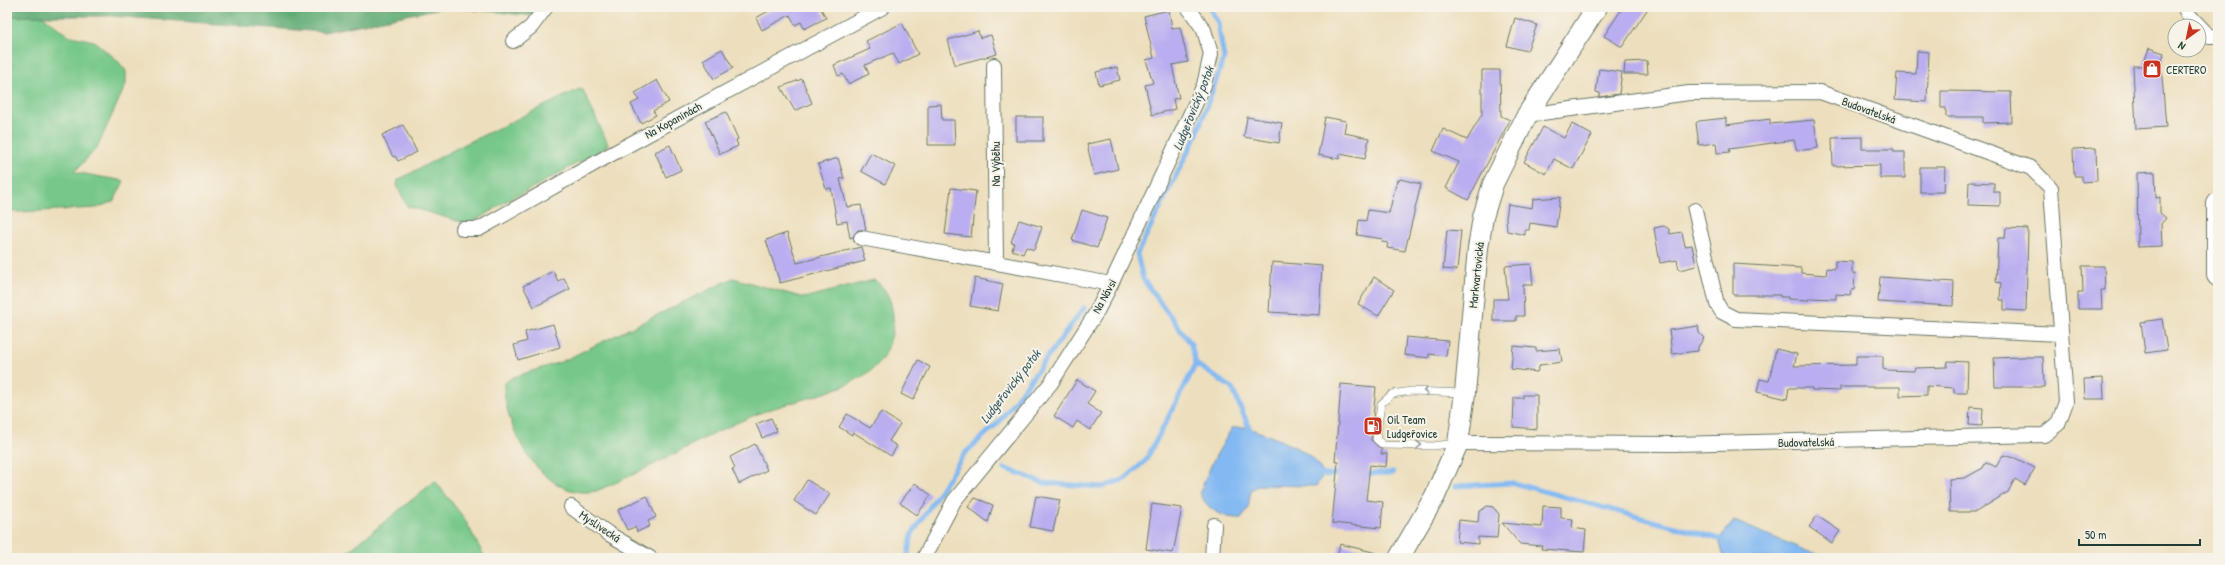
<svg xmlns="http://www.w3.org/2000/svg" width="2225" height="565" font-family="'Patrick Hand',sans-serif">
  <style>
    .green { fill: #76c789; stroke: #4a825e }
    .forest { fill: #60ac75; stroke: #407454 }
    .water { fill: #83b9f2; stroke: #517b93 }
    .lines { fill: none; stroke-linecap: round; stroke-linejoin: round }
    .stream { stroke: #83b9f2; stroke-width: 5 }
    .building { fill: #baaef0 }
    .lane-casing { stroke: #677664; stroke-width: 8 }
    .street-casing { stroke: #677664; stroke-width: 16 }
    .secondary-casing { stroke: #677664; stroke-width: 22 }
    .primary-casing { stroke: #677664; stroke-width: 24 }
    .lane { stroke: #fff; stroke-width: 7 }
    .street { stroke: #fff; stroke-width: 14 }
    .secondary { stroke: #fff; stroke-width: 20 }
    .primary { stroke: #fff; stroke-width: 22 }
    .oneway { stroke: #8f9e9a }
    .labels { text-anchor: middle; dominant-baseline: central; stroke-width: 4; stroke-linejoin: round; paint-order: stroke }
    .poi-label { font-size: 12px; fill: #1f3d34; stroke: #f7f3e8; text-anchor: start }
    .street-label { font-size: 12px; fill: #1f3d34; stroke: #f7f3e8 }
    .water-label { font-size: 13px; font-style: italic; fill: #385c64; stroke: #f7f3e8 }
  </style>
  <rect width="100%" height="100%" fill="#f7f3e8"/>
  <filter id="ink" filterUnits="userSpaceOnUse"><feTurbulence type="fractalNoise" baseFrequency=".025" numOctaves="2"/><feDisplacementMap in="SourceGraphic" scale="8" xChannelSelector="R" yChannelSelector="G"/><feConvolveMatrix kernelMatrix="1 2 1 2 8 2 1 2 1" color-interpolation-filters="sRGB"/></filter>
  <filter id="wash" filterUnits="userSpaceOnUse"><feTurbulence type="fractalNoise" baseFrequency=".012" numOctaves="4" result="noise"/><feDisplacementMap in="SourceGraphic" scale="16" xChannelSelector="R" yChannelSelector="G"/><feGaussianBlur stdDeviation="0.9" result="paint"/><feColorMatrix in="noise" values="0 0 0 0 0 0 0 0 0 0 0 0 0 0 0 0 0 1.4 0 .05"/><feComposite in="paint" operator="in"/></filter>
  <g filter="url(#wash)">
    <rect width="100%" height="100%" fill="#eddfbe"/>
    <g class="green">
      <path d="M7 16H43L67 35 94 41 117 60 126 71V84L97 148 74 172 124 181 114 201 96 208 20 212 7 211Z"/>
      <path d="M579 89 583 90 608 144 605 148 521 194 516 195 483 216 468 224 407 206 397 185 398 180 459 147Z"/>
      <path d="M733 278 804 298 874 280C902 297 897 348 874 368 845 393 791 400 755 415 701 437 651 469 596 491 591 491 585 493 581 492 536 488 504 425 504 384L511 378 563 361Z"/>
      <path d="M435 481 464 518 484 556 487 558H340Z"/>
    </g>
    <path class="forest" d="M7 7H539L536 16 446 7 324 32 111 16H7Z"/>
    <g class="water">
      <path d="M1247 427C1269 437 1317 449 1323 475L1316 486 1259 485 1251 490 1248 509 1241 518C1224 519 1205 509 1200 492L1213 461 1232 428Z"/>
      <path d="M1734 521 1809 552 1844 558H1724L1719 539Z"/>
    </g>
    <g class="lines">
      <g class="stream">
        <path d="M1209 7 1218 23 1224 58 1197 134 1137 254 1143 279 1191 344 1196 364 1232 388 1252 434"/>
        <path d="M1004 468 1044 483 1102 487 1125 479 1146 460 1196 364"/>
        <path d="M1317 473 1323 475 1343 474"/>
        <path d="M1363 474 1393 473"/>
        <path d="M1455 486 1513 483 1723 540"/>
        <path d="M907 558 912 534 964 454 999 422 1084 308"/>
      </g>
    </g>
    <g id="blocks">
      <g class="building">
        <path d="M776 7H820L826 18 804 29 801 22 795 25 790 15 762 30 756 18Z"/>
        <path d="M1623 7H1649L1622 47 1604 36Z"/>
        <path d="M1169 10 1172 28 1180 27 1188 62 1172 65 1179 98 1173 99 1175 109 1152 115 1145 85 1153 83 1146 60 1154 58 1144 16Z"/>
        <path d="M1515 18 1537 25 1527 51 1507 46Z"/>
        <path d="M902 23 918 54 899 64 893 53 865 65 869 74 848 84 843 74 838 76 834 65 870 49 866 41Z"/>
        <path d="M978 31 980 38 991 35 997 54 955 65 948 40Z"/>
        <path d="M2149 48 2164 53 2161 64 2166 127 2136 129 2133 66H2143Z"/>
        <path d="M722 49 733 68 714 79 703 60Z"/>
        <path d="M1917 51 1929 52 1927 102 1895 100 1897 73 1916 74Z"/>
        <path d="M1647 61 1648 74H1624L1625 62Z"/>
        <path d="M1117 67 1120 80 1099 85 1096 72Z"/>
        <path d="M1599 69 1622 72 1619 94 1600 97V93L1596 92Z"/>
        <path d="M1482 70H1500L1501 116 1510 120 1468 200 1446 188 1459 162 1433 151 1443 129 1467 140 1482 114Z"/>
        <path d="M802 79 812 103 795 111 781 87Z"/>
        <path d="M657 80 669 102 653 111 656 115 641 123 631 104 639 100 635 93Z"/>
        <path d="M1941 91 2011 92 2012 122 1983 123V117H1946V108H1941Z"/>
        <path d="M941 104 942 120H954L955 145H928V105Z"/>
        <path d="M726 112 738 139 736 140 738 146 720 154 705 121Z"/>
        <rect x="1016" y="117" width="27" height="24"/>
        <path d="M1247 117 1282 123 1279 143 1244 137Z"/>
        <path d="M1325 117 1346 121 1344 133 1369 138 1365 159 1340 154 1339 159 1318 155Z"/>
        <path d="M1726 118V125L1770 119V124L1814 120 1818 148 1797 151 1794 140 1729 149 1730 152 1717 153 1716 143 1699 145 1696 123 1699 121Z"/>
        <path d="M1572 124 1592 135 1573 169 1554 159 1546 174 1524 162 1543 127 1564 138Z"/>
        <path d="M403 125 417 152 398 161 395 156 393 157 382 135Z"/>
        <path d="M1862 137V149H1894V152H1905V178H1880V165L1833 166 1832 138Z"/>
        <path d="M1111 139 1118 169 1094 175 1087 144Z"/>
        <path d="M670 145 681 170 666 177 655 152Z"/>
        <path d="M2096 148 2097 181 2082 182V176H2074L2073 149Z"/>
        <path d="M871 153 895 166 885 184 861 171Z"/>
        <path d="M838 158 844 178 840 179 847 207 861 205 866 230H858L853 237 850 238 847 221 837 223 831 188 826 189 818 164Z"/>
        <path d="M1920 167H1945L1944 192H1920Z"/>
        <path d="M2155 172 2156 198 2160 197V213L2166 218 2161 224 2162 246 2138 247 2137 173Z"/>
        <path d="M1400 179 1421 184 1405 251 1387 248 1388 243 1382 242 1383 239 1357 235 1359 220 1366 221 1368 210 1389 213 1397 180 1399 181Z"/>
        <path d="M1969 182 1994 183V192H2000V206L1968 205Z"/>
        <path d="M951 188 976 191 971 237 945 234Z"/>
        <path d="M1560 197 1556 227 1530 223 1529 230H1525V235L1507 231 1506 218 1508 204 1532 208 1533 199Z"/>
        <path d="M1082 210 1107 218 1097 248 1072 240Z"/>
        <path d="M1019 220 1042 227 1034 250 1026 247 1023 254 1012 250 1014 243 1011 242Z"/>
        <path d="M1664 226 1669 229 1670 234 1682 232 1685 246 1692 245 1696 266 1679 270 1677 260 1660 263 1654 228Z"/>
        <path d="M2006 228 2028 229 2026 311 2004 310V300H2000L2001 283 1996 282 1998 238H2005Z"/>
        <path d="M1447 230 1461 231 1457 270 1443 269Z"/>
        <path d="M787 233 797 263 861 247 865 261 780 283 766 240Z"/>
        <path d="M1835 261 1852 262V273H1855L1854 290H1851L1850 295 1836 294V299L1809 298V300L1788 299V297H1780V295H1733V264L1801 268V273L1826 275 1827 268 1835 269Z"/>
        <path d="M1272 262 1322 266 1319 315 1269 312Z"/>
        <path d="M1531 264 1533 285H1523L1524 316H1516V321H1493V299H1508L1505 266Z"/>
        <path d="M2082 266H2104L2105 290H2101L2102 309H2078V292H2083Z"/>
        <path d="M553 271 558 281 564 278 570 289 534 307 523 286Z"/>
        <path d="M1374 277 1394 290 1378 316 1358 304Z"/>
        <path d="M1880 277 1954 282 1953 306 1878 302Z"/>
        <path d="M975 278 1003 284 998 311 970 306Z"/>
        <path d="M2162 319 2167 350 2145 353 2141 322Z"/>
        <path d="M553 324 560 347 518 360 514 345 527 341 525 332Z"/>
        <path d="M1698 326 1699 333 1704 338 1698 347V351L1672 354 1669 330Z"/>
        <path d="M1406 337 1448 341 1446 356 1429 354V358L1404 355Z"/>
        <path d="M1513 346 1536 348V351L1560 349 1562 362 1540 365 1537 372 1511 369Z"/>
        <path d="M1776 349 1797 354 1794 366 1856 365V356H1883V369L1886 370 1914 371 1915 368 1947 367 1948 361 1968 362 1967 393H1954V388L1927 386V395L1900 396V387H1840V391L1812 390V388H1789L1787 399 1757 392 1760 379 1769 381Z"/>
        <path d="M2021 357H2043L2044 387H1995L1994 358Z"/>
        <path d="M918 360 930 367 913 400 901 394Z"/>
        <path d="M2103 378 2104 399H2085L2084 379Z"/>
        <path d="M1077 380 1095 391 1087 404 1101 413 1090 430 1077 421 1073 428 1054 416Z"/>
        <path d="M1341 384 1376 387 1371 440 1382 450 1381 454H1387L1386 467 1370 465 1366 500 1383 502 1381 528 1332 523 1338 462H1335Z"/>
        <path d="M1523 395H1537V429L1513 427 1514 398H1523Z"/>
        <path d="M1970 407 1983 408 1982 426 1969 425Z"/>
        <path d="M881 412 900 424 889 441 897 446 891 456 853 432 852 435 839 427 847 414 870 428Z"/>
        <path d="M771 418 777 431 762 438 756 424Z"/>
        <path d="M755 444 767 470 739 484 732 469 735 468 730 457Z"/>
        <path d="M2003 455 2015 458 2035 468 2025 485 2015 479 2008 492 1976 512H1950L1949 479 1965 478 1983 468 1986 462 1996 467Z"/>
        <path d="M807 480 830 494 816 515 794 501Z"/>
        <path d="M915 483 931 495 917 515 900 503Z"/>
        <path d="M647 496 656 517 648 521 650 526 637 532 635 527 627 530 618 510Z"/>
        <path d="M1036 496 1060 500 1053 531 1030 527Z"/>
        <path d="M975 498 993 505 988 522 968 507Z"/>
        <path d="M1152 504 1182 508 1173 553 1146 549Z"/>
        <path d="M1487 506 1493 507 1499 514 1497 538 1478 537V544L1457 542 1459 520 1478 522 1479 512Z"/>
        <path d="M1543 506 1561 507V518L1573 519 1572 528 1586 530 1584 552 1541 549 1542 546 1520 544 1502 523 1542 527Z"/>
        <path d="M1817 516 1840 531 1832 543 1809 527Z"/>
        <path d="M1340 544 1377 553V558H1337Z"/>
      </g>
    </g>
  </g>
  <g filter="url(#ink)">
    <use href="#blocks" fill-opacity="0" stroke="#677664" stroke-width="1"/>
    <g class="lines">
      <defs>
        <path id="lane" d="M1456 443 1433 446 1383 445 1376 439 1381 404 1392 394 1411 391 1463 393"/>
        <g id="street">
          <path d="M2184 7 2188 14 2209 36H2218"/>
          <path d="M513 41 531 27 546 7"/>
          <path d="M994 65 996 263"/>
          <path d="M1695 210 1717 304 1722 312 1736 319 2061 334"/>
          <path d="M463 229H479L608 156 883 7"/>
          <path d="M861 238 1111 284"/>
          <path d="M1458 443 1675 444 2044 435 2058 424 2066 402 2051 188 2031 168 1820 92 1689 93 1527 115"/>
          <path d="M571 507 609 534 650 558"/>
          <path d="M924 558 954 501 1051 383 1096 313 1111 284 1204 85 1211 54 1204 30 1188 7"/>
          <path d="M1212 558 1214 525"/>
        </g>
        <path id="secondary" d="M1399 558 1435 496 1458 443 1465 393 1478 248 1483 217 1493 184 1527 115 1597 7"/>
        <path id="primary" d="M2218 204V275"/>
      </defs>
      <use href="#lane" class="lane-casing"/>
      <use href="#street" class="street-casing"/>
      <use href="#secondary" class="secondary-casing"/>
      <use href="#primary" class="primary-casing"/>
      <use href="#lane" class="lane"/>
      <use href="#street" class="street"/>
      <use href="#secondary" class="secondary"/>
      <use href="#primary" class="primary"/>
    </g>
    <defs><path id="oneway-chevron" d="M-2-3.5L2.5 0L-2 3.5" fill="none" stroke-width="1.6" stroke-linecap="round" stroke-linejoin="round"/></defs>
    <g class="oneway">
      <use href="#oneway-chevron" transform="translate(1426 391) rotate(-178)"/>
      <use href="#oneway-chevron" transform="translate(1419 445) rotate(1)"/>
    </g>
  </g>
  <defs>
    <symbol id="shop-square" viewBox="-11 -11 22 22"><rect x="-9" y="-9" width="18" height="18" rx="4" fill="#c8321e" stroke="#f7f3e8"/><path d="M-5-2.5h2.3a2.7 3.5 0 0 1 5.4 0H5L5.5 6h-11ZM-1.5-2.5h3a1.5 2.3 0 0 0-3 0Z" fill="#fff"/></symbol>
    <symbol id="fuel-square" viewBox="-11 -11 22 22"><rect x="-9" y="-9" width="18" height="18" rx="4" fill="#c8321e" stroke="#f7f3e8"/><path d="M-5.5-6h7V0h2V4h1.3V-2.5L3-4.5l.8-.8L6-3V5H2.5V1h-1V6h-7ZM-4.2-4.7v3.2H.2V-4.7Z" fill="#fff"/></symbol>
  </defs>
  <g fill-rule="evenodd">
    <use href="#shop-square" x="2141" y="58" width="22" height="22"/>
    <use href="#fuel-square" x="1362" y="415" width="22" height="22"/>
  </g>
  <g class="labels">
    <g class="poi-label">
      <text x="2166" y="69">CERTERO</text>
      <text x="1387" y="419">Oil Team<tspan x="1387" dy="14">Ludgeřovice</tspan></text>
    </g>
    <g class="street-label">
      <text transform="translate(1869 110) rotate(20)">Budovatelská</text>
      <text transform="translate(673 120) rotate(-29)">Na Kopaninách</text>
      <text transform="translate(995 164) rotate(-90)">Na Výběhu</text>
      <text transform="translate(1476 275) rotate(-84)">Markvartovická</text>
      <text transform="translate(1104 296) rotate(-61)">Na Návsi</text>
      <text transform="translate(1806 442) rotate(-1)">Budovatelská</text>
      <text transform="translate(600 526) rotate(34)">Myslivecká</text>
    </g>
    <g class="water-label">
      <text transform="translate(1193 108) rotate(-68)">Ludgeřovický potok</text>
      <text transform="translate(1010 386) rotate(-52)">Ludgeřovický potok</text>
    </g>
  </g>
  <rect width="2225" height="565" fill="none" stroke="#f7f3e8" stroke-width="24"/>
  <g transform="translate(2187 38) rotate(213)"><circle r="19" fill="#f7f3e8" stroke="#a1aaa0"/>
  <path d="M0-3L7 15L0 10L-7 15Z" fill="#c8321e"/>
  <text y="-6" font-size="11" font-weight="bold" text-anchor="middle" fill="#1f3d34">N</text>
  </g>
  <path d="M2079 539v6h121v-6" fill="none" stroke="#1f3d34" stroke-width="2"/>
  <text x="2085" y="539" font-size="12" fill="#1f3d34" stroke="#f7f3e8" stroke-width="3" paint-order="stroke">50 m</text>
</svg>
